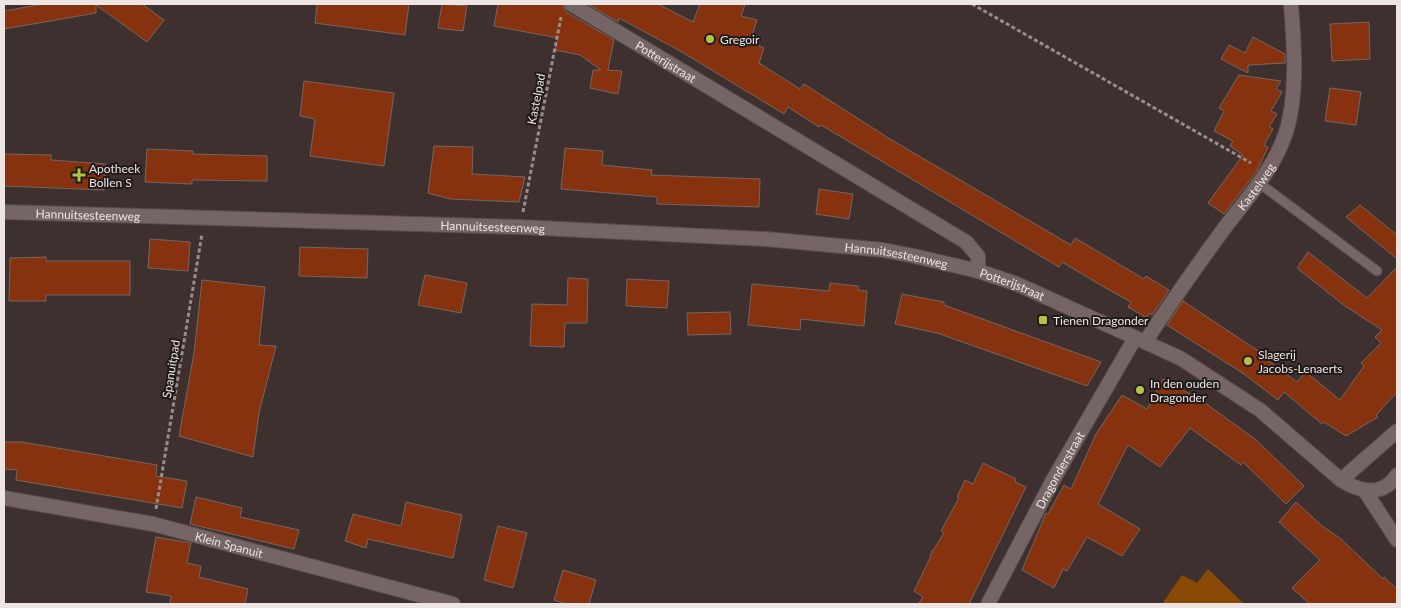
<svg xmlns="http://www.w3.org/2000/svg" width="1401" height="608" font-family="Lato,sans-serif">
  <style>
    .green { fill: #884a05 }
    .building { fill: #86320f; stroke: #756661 }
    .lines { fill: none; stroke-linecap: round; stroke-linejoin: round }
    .service-casing { stroke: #584d4c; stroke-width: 11 }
    .minor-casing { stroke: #584d4c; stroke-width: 16 }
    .tertiary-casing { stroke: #584d4c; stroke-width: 16 }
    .path { stroke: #988c8c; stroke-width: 3; stroke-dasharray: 4 2.5; stroke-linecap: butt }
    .service { stroke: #756565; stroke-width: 9 }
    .minor { stroke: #756565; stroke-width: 14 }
    .tertiary { stroke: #756565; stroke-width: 14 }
    .poi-dot { fill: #b5c24a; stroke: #201a19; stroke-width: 2 }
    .labels { text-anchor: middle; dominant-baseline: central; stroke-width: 4; stroke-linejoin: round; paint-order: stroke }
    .poi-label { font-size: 12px; fill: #ede4e4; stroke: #201a19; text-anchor: start }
    .street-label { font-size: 12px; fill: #ede4e4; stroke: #201a19 }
  </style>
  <rect width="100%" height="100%" fill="#3e302f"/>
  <path class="green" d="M1208 569 1244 604H1162L1182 575 1197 583Z"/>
  <g class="building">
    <path d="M43 4H142L164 20 147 42 96 5V13L4 29V11Z"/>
    <path d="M317 4H409L405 35 315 23Z"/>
    <path d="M442 4 467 6 463 31 438 28Z"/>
    <path d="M498 4H562L566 12 614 40 608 70 622 71 618 94 590 88 593 70H601L580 55 555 50 558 38 494 26Z"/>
    <path d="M588 4H658L693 22 700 4H745L741 16 757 20 750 41 764 48 759 63 800 89 804 84 890 139 1071 245 1075 238 1144 279 1146 276 1169 290 1152 315 1150 313 1147 318 1128 307 1131 302 1104 287 1062 262 1059 267 821 125 819 127 788 107 784 114 682 52 619 18 618 22Z"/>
    <path d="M1369 22 1370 59 1332 61 1330 24Z"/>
    <path d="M1253 37 1285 54V63L1248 65V73L1221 59 1229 45 1245 53Z"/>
    <path d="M1239 75 1281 81 1276 89 1282 92 1271 111 1277 114 1269 127 1273 129 1264 145 1268 147 1257 171 1224 214 1208 203 1243 155 1230 146 1233 141 1214 131 1224 111 1219 108Z"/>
    <path d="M304 81 394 93 384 166 310 156 315 119 300 116Z"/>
    <path d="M1330 88 1361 92 1356 125 1325 121Z"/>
    <path d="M434 146 473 147 472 174 525 177 519 202 450 199 428 193Z"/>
    <path d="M565 148 603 151 602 165 652 170 651 175 760 179 759 207 657 204V197L561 189Z"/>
    <path d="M147 149 193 151V154L267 156V181L192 180V184L145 182Z"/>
    <path d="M4 154 51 155V160L106 164 104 190 4 186Z"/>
    <path d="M819 189 853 194 849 219 816 214Z"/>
    <path d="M1360 205 1397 235V259L1346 217Z"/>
    <path d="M150 239 190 242 188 271 148 268Z"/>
    <path d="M300 247 368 249 367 278 299 276Z"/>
    <path d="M1308 252 1367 298 1397 267V392L1376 415 1378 417 1346 436 1324 422 1322 424 1284 392 1278 400 1244 374 1167 325 1183 301 1263 354 1262 356 1297 382 1306 372 1340 400 1364 366 1361 363 1381 343 1375 337 1382 330 1345 306 1297 268Z"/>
    <path d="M46 257V261H130V295H46V301H9L10 258Z"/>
    <path d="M425 275 467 283 461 313 418 305Z"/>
    <path d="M568 278 588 279 587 323H565L564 347 530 346 532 304 567 305Z"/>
    <path d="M627 279 669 281 667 308 626 306Z"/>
    <path d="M202 280 265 287 259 345 276 346 259 413 253 457 179 436 194 353Z"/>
    <path d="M830 283 858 286V290L867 291 864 326 801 319 800 330 748 325 752 284 829 291Z"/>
    <path d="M902 294 944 302V305L1101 362 1087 386 937 333 895 324Z"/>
    <path d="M730 312 731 334 688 335 687 313Z"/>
    <path d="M1163 379 1201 400 1255 439 1304 486 1286 504 1243 462 1241 465 1190 428 1160 467 1128 445 1098 504 1140 529 1122 556 1087 537 1067 571 1063 569 1054 588 1022 570 1046 513 1048 514 1064 485 1071 489 1096 434 1122 395 1147 409Z"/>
    <path d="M4 442H22L157 465 156 476 187 481 182 508 16 480 17 470 4 469Z"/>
    <path d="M983 463 1016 479 1015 482 1026 487 969 604H918L923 597 914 591 931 556 930 555 944 533 941 531 959 498 957 497 965 480 973 484Z"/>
    <path d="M196 497 242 508 240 517 299 530 294 549 190 524Z"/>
    <path d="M406 502 462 515 453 558 368 539 366 548 345 541 353 514 401 526Z"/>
    <path d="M1296 502 1321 525 1341 539 1383 579 1384 577 1397 589V604H1310L1292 588 1320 560 1279 522Z"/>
    <path d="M498 526 527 533 513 588 484 580Z"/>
    <path d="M156 537 191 543 187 563 201 566 199 577 248 589 245 604H170L171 596 146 592Z"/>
    <path d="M563 570 596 580 589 604H567L554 600Z"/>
  </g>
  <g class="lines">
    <defs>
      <path id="service" d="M1259 183 1377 271"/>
      <g id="minor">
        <path id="s1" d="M571 4 966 242 978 256V271"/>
        <path id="s2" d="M1145 342C1170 304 1196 267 1223 230 1246 199 1274 170 1286 132 1298 94 1294 43 1291 4"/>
        <path d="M1365 491 1397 540"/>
        <path id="s3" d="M4 498 153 524 453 604"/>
        <path id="s4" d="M988 604 1053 480 1135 338"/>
      </g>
      <g id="tertiary">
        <path id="s5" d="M4 212 520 227 766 239 883 250 914 256 978 271 1017 284 1180 358 1260 410 1341 480C1360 492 1383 497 1397 475"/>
        <path d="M1341 480 1397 431"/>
      </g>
    </defs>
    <use href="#service" class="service-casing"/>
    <use href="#minor" class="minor-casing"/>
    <use href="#tertiary" class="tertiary-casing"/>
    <g class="path">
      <path d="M972 4 1251 163"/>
      <path d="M523 212 561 17"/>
      <path d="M156 509 202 234"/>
    </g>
    <use href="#service" class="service"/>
    <use href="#minor" class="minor"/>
    <use href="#tertiary" class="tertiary"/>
  </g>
  <g class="poi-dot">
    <circle cx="710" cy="39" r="5"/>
    <path d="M76.5 167.5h5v5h5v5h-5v5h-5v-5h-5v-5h5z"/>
    <rect x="1038" y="315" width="10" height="10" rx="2.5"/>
    <circle cx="1248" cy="361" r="5"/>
    <circle cx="1140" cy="390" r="5"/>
  </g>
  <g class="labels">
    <g class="poi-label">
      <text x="720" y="39">Gregoir</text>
      <text x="89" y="168">Apotheek<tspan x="89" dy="14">Bollen S</tspan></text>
      <text x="1053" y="320">Tienen Dragonder</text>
      <text x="1258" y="354">Slagerij<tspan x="1258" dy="14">Jacobs-Lenaerts</tspan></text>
      <text x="1150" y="383">In den ouden<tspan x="1150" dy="14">Dragonder</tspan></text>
    </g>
    <g class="street-label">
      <text stroke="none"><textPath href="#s1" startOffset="111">Potterijstraat</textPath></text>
      <text transform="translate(536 99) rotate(-79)">Kastelpad</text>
      <text stroke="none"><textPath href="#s2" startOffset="191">Kastelweg</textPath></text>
      <text stroke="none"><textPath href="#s5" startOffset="84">Hannuitsesteenweg</textPath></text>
      <text stroke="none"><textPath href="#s5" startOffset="489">Hannuitsesteenweg</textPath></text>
      <text stroke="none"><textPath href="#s5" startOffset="894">Hannuitsesteenweg</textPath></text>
      <text stroke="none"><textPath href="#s5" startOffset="1014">Potterijstraat</textPath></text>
      <text transform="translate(171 369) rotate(-81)">Spanuitpad</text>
      <text stroke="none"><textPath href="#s4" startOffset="152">Dragonderstraat</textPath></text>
      <text stroke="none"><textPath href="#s3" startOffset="230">Klein Spanuit</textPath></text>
    </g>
  </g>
  <rect width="1401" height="608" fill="none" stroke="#ede4e4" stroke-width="10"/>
</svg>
